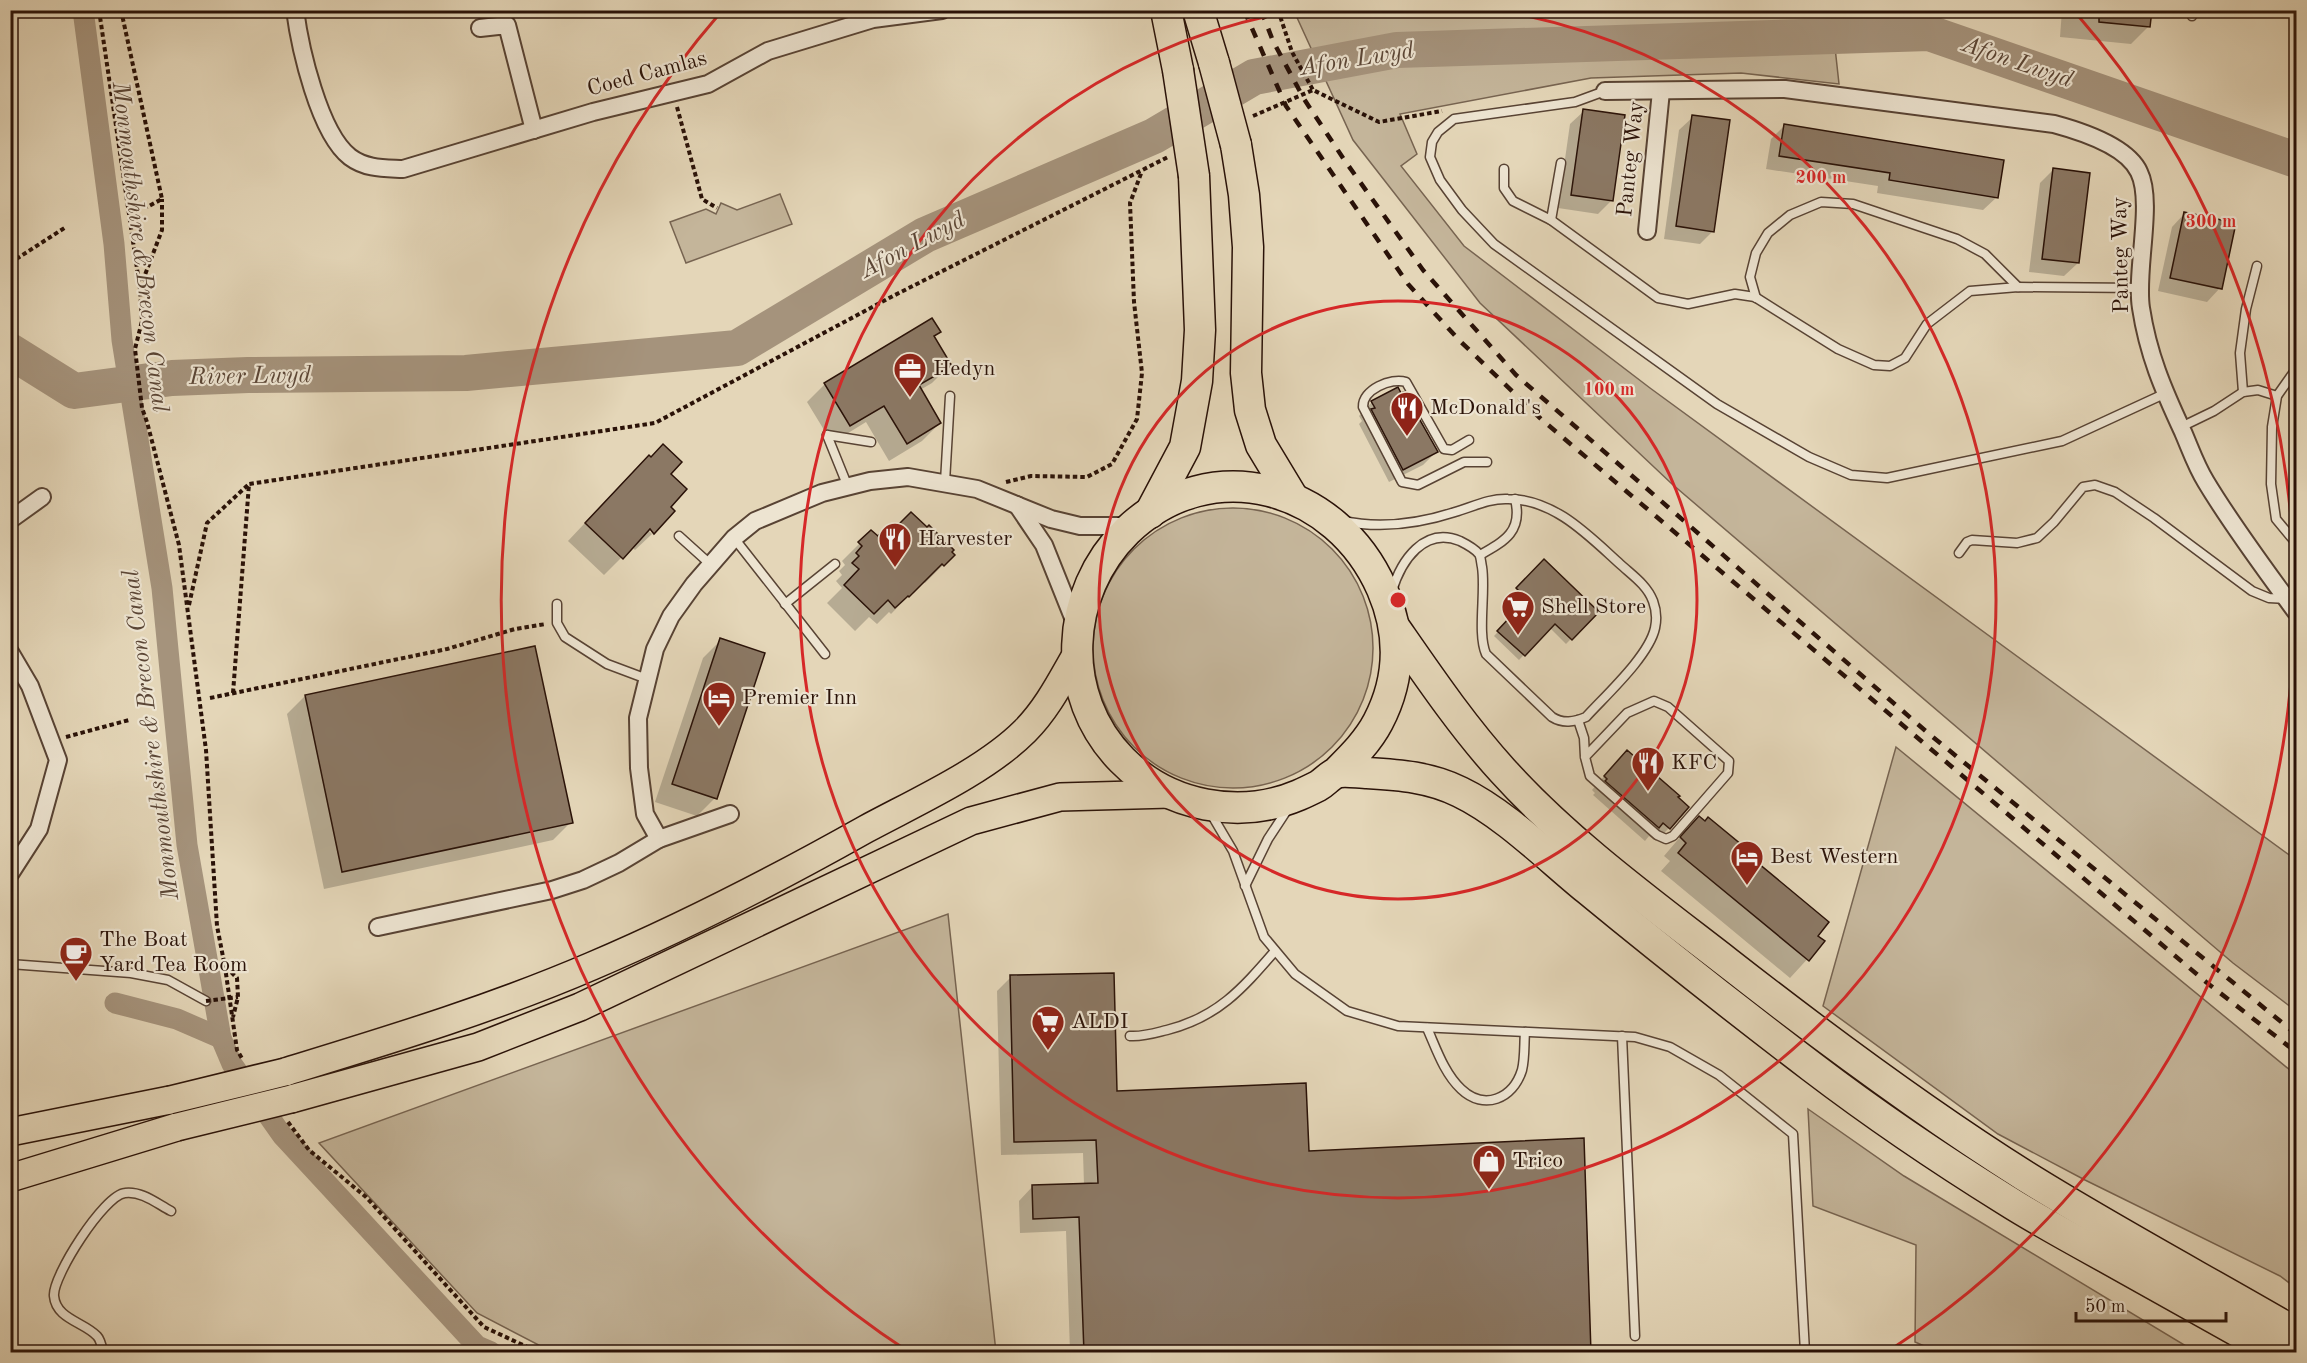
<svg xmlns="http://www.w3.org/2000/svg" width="2307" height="1363" font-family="'Old Standard TT',serif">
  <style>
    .green { fill: #c4b59a; stroke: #776451; stroke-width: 1.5 }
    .shadow { fill: #0003 }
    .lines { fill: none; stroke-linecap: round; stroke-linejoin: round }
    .canal { stroke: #a5937c; stroke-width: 21 }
    .river { stroke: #a5937c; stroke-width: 36 }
    .building { fill: #8b7864; stroke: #2a1208; stroke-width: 1.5 }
    .lane-casing { stroke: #584334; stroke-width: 11 }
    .street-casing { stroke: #584334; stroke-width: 20 }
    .primary-casing { stroke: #2a1208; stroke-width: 30 }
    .highway-casing { stroke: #2a1208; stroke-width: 33 }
    .path { stroke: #2a1208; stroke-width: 4; stroke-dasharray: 4.5 3; stroke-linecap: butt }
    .lane { stroke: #ede4d1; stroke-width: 8 }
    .street { stroke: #ede4d1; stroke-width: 16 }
    .primary { stroke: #e4d6b8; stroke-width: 27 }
    .highway { stroke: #e4d6b8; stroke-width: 30 }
    .rail { stroke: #2a1208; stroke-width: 4.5; stroke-dasharray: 10 10; stroke-linecap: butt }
    .primary-bridge-casing { stroke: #2a1208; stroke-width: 30; stroke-linecap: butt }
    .highway-bridge-casing { stroke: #2a1208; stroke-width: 33; stroke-linecap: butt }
    .path-bridge { stroke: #2a1208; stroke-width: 4; stroke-dasharray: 4.5 3; stroke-linecap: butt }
    .primary-bridge { stroke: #e4d6b8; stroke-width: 27 }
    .highway-bridge { stroke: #e4d6b8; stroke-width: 30 }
    .ring { fill: none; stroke: #d62828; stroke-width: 3 }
    .labels { text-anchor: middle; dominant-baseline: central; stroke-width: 4.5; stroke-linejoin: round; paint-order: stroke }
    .street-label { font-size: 22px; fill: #2a1208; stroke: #ede4d1 }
    .poi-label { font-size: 22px; fill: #2a1208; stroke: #ede4d1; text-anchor: start }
    .water-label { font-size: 24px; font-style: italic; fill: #5b4636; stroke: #ede4d1 }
    .centre { fill: #d62828; stroke: #ede4d1; stroke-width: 3 }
    .ring-label { font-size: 18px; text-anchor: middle; font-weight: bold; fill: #d62828; stroke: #ede4d1; stroke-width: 4.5; stroke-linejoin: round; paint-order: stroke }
  </style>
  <rect width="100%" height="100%" fill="#e4d6b8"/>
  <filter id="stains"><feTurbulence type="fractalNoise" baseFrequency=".00333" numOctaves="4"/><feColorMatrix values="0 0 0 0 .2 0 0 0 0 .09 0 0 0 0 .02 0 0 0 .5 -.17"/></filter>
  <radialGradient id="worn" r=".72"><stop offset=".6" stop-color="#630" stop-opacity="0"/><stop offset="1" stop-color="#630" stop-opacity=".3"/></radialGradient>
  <g class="green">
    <path d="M1294 11H1831L1839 84 1741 73 1591 78 1400 114 1417 154 1401 166 1464 246 1650 388 2296 860V1011L2233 963 1672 484 1480 303 1353 140Z"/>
    <path d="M780 194 792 224 686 263 670 222 706 209 716 214 721 203 737 210Z"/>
    <circle cx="1233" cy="648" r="140"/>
    <path d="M1896 747 2296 1075V1288L2280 1276 2085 1180 1998 1134 1823 1006Z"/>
    <path d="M948 914 996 1352H552L477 1313 319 1143Z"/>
    <path d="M1808 1109 1904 1176 2196 1352H1938L1915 1342 1916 1245 1813 1206Z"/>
  </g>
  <g class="shadow">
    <path d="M2062 10H2150L2149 26 2131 44 2060 37Z"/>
    <path d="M1584 111 1612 200 1598 214 1558 208 1570 124Z"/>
    <path d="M1693 117 1713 231 1700 244 1664 239 1679 130Z"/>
    <path d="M1784 126 1997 197 1983 210 1877 193 1878 186 1766 169 1771 139Z"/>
    <path d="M2054 169 2078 263 2064 276 2029 272 2040 183Z"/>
    <path d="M2185 213 2220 288 2207 302 2158 291 2172 227Z"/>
    <path d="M939 332 933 337 950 365 932 383 920 390 940 423 922 441 889 461 866 422 832 443 807 402 825 384Z"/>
    <path d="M1372 402 1436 452 1423 465 1389 482 1359 424 1362 421 1359 416Z"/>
    <path d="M631 474H669L643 525 652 534 635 550 632 547 604 575 568 541Z"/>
    <path d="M871 532 878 538 890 535 950 552 953 555 925 583 923 581 891 614 889 612 877 624 869 617 855 631 827 603 842 588 836 581 842 575 839 571 845 565 842 561Z"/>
    <path d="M1544 561 1597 612 1566 644 1550 628 1519 660 1494 636 1524 605 1513 594Z"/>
    <path d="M721 640 763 654 715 798 697 816 655 802 703 658Z"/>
    <path d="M305 696 571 822 553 840 324 889 287 714Z"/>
    <path d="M1613 766 1669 828 1656 841 1649 836 1645 841 1593 795 1595 793 1592 790Z"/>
    <path d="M1681 836 1750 859 1823 942 1790 978 1661 871 1670 861 1664 856Z"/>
    <path d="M1011 977 1115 1092 1590 1352H1070L1066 1231 1020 1233 1019 1201 1032 1187 1084 1185 1083 1153 1001 1155 997 991Z"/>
  </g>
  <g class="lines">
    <g class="canal">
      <path d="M83 10 114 244 122 340 162 588 187 845 221 1038 232 1064 282 1135 477 1346 491 1352"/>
      <path d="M115 1003 177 1019 221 1038"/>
    </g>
    <path class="river" d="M10 351 74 391 172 378 248 375 466 373 737 348 925 235 1154 136 1254 77 1397 50 1929 33 2296 160"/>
  </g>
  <g class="building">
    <path d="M2099 10H2152L2150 27 2099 22Z"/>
    <path d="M1583 109 1625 115 1613 201 1571 195Z"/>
    <path d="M1692 115 1730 120 1714 232 1676 226Z"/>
    <path d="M1784 124 2004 160 1998 198 1889 180 1890 173 1779 156Z"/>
    <path d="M2053 168 2090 173 2079 263 2042 259Z"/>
    <path d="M2184 212 2236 223 2222 289 2170 278Z"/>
    <path d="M932 318 941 332 934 336 952 366 919 385 941 423 907 444 884 406 850 426 824 383Z"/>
    <path d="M1398 387 1401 393 1404 392 1438 452 1403 470 1371 409 1375 408 1371 401Z"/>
    <path d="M663 444 682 462 671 474 687 489 671 507 675 511 654 534 650 529 623 559 585 523 649 455 651 457Z"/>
    <path d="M911 512 927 527 929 525 954 550 952 552 955 555 944 566 942 564 909 597 908 596 895 608 888 600 874 614 844 585 859 569 852 563 859 556 856 553 862 546 858 542 871 530 878 536 885 528 890 533Z"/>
    <path d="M1544 559 1599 612 1572 640 1555 624 1525 656 1497 631 1527 599 1516 588Z"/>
    <path d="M720 638 765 653 717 799 672 784Z"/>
    <path d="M535 646 573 823 342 872 305 695Z"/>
    <path d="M1627 750 1680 796 1678 797 1689 807 1670 829 1663 823 1659 828 1605 781 1607 779 1604 776Z"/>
    <path d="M1699 816 1705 821 1708 817 1754 855 1752 858 1829 922 1818 936 1825 941 1809 961 1678 853 1686 843 1680 837Z"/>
    <path d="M1114 973 1117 1091 1306 1083 1309 1151 1584 1138 1591 1353H1084L1079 1217 1033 1219 1032 1185 1098 1183 1096 1140 1014 1142 1010 975Z"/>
  </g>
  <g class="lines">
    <defs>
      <g id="lane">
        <path d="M503 10 507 25"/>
        <path d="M2192 16V10"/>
        <path d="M1605 91 1575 102 1454 119 1438 132 1432 142 1430 157 1440 180 1462 210 1494 244 1717 404 1809 457 1851 475 1887 478 2062 441 2164 394"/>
        <path d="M1504 169V188L1513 201 1551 220 1658 298 1688 304 1735 294 1755 297 1838 349 1874 365 1890 366 1905 358 1927 324 1970 291 2018 287 2140 288"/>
        <path d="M1551 220 1561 163"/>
        <path d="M1756 298 1750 277 1756 253 1768 233 1790 215 1821 202 1853 204 1957 239 1985 254 2018 287"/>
        <path d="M2296 369 2277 396 2272 427 2271 484 2276 519 2296 543"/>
        <path d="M2243 392 2240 353 2246 309 2257 266"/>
        <path d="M2181 427 2214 411 2243 392 2258 390 2277 396"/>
        <path d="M827 435 848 487"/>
        <path d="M827 435 871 442"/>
        <path d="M1469 440 1452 450 1444 449 1406 382C1391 377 1362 390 1363 407L1402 482 1418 485 1464 462H1487"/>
        <path d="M945 482 950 396"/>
        <path d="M1343 521C1381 529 1418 524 1455 512 1472 507 1490 498 1508 499 1554 499 1588 535 1620 564 1632 575 1647 585 1653 601 1656 609 1657 619 1655 628 1649 656 1606 695 1586 717 1574 722 1563 724 1552 717L1486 654C1477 633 1486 592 1482 567 1481 563 1481 557 1479 554 1475 549 1466 544 1460 541 1424 526 1401 561 1392 591"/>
        <path d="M679 536 710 564"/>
        <path d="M734 538 825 654"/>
        <path d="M1959 553 1967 542 1972 540 2017 543 2037 538 2054 522 2083 487 2095 485 2115 492 2154 518 2252 591 2269 598 2287 599 2296 584"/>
        <path d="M1480 555C1505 541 1523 531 1515 499"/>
        <path d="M557 604V623L565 637 607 664 647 679"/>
        <path d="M785 604 835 564"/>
        <path d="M1578 720 1584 738 1585 757 1590 776 1657 835 1666 839 1673 836 1728 773 1729 761 1668 707 1654 701 1627 713 1585 757"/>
        <path d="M1210 812 1233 851 1264 937 1295 974 1347 1011 1398 1026 1635 1037 1670 1047 1719 1075 1793 1134 1805 1352"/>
        <path d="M1245 886 1268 839 1289 807"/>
        <path d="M10 964 131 973 168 980 206 1001"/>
        <path d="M1427 1028C1436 1048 1444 1073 1461 1089 1484 1111 1513 1099 1522 1070 1525 1058 1524 1044 1525 1032"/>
        <path d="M1130 1036C1143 1037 1155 1033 1167 1030 1218 1017 1242 989 1275 951"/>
        <path d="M1622 1036 1635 1336"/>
        <path d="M103 1352C102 1347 100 1339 97 1336 84 1322 56 1319 54 1296 52 1277 104 1195 125 1193 142 1191 156 1203 171 1211"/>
      </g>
      <g id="street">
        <path d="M295 10C300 48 319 133 350 157 366 169 384 168 403 169L593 112 708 84 768 51 873 19 942 10"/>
        <path d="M480 28 507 25 534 130"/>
        <path d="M1605 91 1785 89 2054 124C2080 131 2127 146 2139 172 2154 202 2135 271 2141 308 2148 354 2163 389 2183 432 2190 448 2196 466 2206 482 2233 527 2265 569 2296 612"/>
        <path d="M1647 231 1661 91"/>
        <path d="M1017 505 1044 545 1076 625"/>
        <path d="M10 520 42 497"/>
        <path d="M10 652 30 686 58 760 39 829 10 874"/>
        <path d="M659 839 645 814 639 768 638 718 655 649 671 616 694 584 734 538 755 521 822 493 870 481 908 477 977 489 1051 519 1080 526H1132"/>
        <path d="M378 927 552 890 583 880 619 863 659 839 730 814"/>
      </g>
      <g id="primary">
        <path d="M285 1072C389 1040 492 1009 592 966 686 926 777 879 866 829 916 802 985 771 1025 731 1047 709 1061 681 1076 655"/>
        <path d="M291 1099 478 1047 580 1007 971 821 1060 797 1170 794"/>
        <path d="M10 1132 170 1100"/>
        <path d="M10 1178 177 1127"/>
      </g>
      <g id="highway">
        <path d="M1166 10 1178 70"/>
        <path d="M1198 10 1214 63"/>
        <path d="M1236 145 1244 195 1248 247 1246 373 1250 410 1261 445 1293 498"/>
        <path d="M1150 513 1185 447 1197 381 1200 330 1194 176"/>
        <path d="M1395 628C1429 677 1463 727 1503 771 1568 843 1652 904 1728 963 1824 1038 1922 1111 2025 1176 2113 1231 2207 1281 2296 1333"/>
        <path d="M1338 771C1353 756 1368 741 1378 722 1401 678 1401 633 1382 589 1337 486 1211 450 1127 531 1064 593 1059 696 1122 760 1168 807 1240 820 1299 795 1306 792 1312 789 1318 786 1325 782 1329 776 1336 773 1344 770 1358 773 1367 773 1400 775 1430 777 1460 792 1504 813 1549 858 1587 889 1661 950 1736 1009 1812 1067 1875 1115 1940 1159 2006 1200 2036 1219 2067 1236 2098 1253 2157 1286 2216 1319 2275 1352"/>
      </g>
    </defs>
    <use href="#lane" class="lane-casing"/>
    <use href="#street" class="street-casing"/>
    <use href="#primary" class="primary-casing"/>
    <use href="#highway" class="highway-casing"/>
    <g class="path">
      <path d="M99 10 140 289 142 321 135 349 142 408 147 422 179 545 206 750 217 926 225 967 237 1050 243 1060"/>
      <path d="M121 10 162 199 147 207"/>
      <path d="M1278 10 1292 52 1313 90"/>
      <path d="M677 107 702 199 717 208"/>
      <path d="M1253 116 1313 90 1379 122 1442 111"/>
      <path d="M10 263 66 227"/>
      <path d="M140 288 162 230V199"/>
      <path d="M1006 482 1031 476 1087 477 1112 464 1137 419 1142 373 1134 302 1130 203 1142 171"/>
      <path d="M189 605 207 523 249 484"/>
      <path d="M233 693 249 484 655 423 893 296 1168 157"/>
      <path d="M210 698 447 649 515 629 546 624"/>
      <path d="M66 737 129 720"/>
      <path d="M226 967 237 978 238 997 233 1017"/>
      <path d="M288 1122 309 1150 366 1197 484 1327 538 1352"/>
    </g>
    <use href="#lane" class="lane"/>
    <use href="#street" class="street"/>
    <use href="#primary" class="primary"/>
    <use href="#highway" class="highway"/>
    <g class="rail">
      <path d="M1244 10 1286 106 1408 284 1459 340 1541 419 2206 982 2296 1052"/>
      <path d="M1261 10 1273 41 1304 99 1345 161 1423 270 1516 375 1928 733 2296 1034"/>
    </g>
    <defs>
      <g id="primary-bridge">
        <path d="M170 1100 285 1072"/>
        <path d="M177 1127 291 1099"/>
      </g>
      <g id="highway-bridge">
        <path d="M1214 63 1236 145"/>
        <path d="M1178 70 1194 176"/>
      </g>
    </defs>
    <use href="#primary-bridge" class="primary-bridge-casing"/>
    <use href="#highway-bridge" class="highway-bridge-casing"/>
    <path class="path-bridge" d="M206 1001 238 997"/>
    <use href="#primary-bridge" class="primary-bridge"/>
    <use href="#highway-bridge" class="highway-bridge"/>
  </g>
  <g class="ring">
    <circle cx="1398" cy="600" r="299"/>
    <path d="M1502 11A598 598 0 1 1 1294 11"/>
    <path d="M909 1352A897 897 0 0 1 721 12M2075 12A897 897 0 0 1 1887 1352"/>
  </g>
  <defs>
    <symbol id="office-pin" viewBox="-11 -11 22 30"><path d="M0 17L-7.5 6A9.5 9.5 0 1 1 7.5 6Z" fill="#8f2418" stroke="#ede4d1"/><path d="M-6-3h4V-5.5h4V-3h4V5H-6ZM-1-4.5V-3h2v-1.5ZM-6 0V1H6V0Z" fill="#fff"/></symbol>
    <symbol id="restaurant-pin" viewBox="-11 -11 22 30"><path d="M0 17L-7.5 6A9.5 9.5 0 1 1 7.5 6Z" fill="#8f2418" stroke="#ede4d1"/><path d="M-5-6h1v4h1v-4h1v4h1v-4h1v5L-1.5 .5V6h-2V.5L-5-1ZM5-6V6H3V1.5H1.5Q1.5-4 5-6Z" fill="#fff"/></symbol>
    <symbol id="supermarket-pin" viewBox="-11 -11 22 30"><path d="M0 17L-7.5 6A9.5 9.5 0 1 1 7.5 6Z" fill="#8f2418" stroke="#ede4d1"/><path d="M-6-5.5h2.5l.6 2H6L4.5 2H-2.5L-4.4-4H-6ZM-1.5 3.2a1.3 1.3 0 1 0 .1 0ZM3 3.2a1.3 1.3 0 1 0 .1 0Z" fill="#fff"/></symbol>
    <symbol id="hotel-pin" viewBox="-11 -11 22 30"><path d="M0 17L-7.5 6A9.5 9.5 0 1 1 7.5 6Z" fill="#8f2418" stroke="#ede4d1"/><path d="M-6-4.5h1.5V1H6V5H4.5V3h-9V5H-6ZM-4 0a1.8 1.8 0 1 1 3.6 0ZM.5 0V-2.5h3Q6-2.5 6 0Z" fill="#fff"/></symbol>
    <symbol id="cafe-pin" viewBox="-11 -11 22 30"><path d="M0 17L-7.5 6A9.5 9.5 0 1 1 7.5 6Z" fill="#8f2418" stroke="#ede4d1"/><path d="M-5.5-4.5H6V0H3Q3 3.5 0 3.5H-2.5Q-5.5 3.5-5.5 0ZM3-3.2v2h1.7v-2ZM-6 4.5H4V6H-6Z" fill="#fff"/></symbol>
    <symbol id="shop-pin" viewBox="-11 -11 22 30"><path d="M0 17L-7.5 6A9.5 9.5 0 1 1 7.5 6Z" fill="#8f2418" stroke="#ede4d1"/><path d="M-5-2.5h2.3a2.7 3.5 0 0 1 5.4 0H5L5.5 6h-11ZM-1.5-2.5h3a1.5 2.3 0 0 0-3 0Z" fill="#fff"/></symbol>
  </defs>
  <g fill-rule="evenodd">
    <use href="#office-pin" x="891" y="350" width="38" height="52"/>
    <use href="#restaurant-pin" x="1388" y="389" width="38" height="52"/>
    <use href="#restaurant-pin" x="876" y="520" width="38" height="52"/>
    <use href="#supermarket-pin" x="1499" y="588" width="38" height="52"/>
    <use href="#hotel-pin" x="700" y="679" width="38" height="52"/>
    <use href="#restaurant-pin" x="1629" y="744" width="38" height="52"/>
    <use href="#hotel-pin" x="1728" y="838" width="38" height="52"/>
    <use href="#cafe-pin" x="57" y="934" width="38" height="52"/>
    <use href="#supermarket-pin" x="1029" y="1003" width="38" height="52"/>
    <use href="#shop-pin" x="1470" y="1142" width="38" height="52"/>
  </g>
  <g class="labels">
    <g class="street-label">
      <text transform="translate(647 74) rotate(-15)">Coed Camlas</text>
      <text transform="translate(1631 159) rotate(-84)">Panteg Way</text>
      <text transform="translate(2121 255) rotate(-91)">Panteg Way</text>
    </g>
    <g class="poi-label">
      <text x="933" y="369">Hedyn</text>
      <text x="1430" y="408">McDonald's</text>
      <text x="918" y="539">Harvester</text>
      <text x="1541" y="607">Shell Store</text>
      <text x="742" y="698">Premier Inn</text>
      <text x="1671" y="763">KFC</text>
      <text x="1770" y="857">Best Western</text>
      <text x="99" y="940">The Boat<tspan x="99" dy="25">Yard Tea Room</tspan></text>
      <text x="1071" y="1022">ALDI</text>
      <text x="1512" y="1161">Trico</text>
    </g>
    <g class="water-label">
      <text transform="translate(1357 60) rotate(-9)">Afon Lwyd</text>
      <text transform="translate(2017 63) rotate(19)">Afon Lwyd</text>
      <text transform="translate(913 246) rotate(-28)">Afon Lwyd</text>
      <text transform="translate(139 247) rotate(83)">Monmouthshire &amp; Brecon Canal</text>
      <text transform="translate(250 377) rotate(-1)">River Lwyd</text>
      <text transform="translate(152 735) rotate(-97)">Monmouthshire &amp; Brecon Canal</text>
    </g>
  </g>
  <circle cx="1398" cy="600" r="9" class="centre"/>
  <g class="ring-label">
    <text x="1821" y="183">200 m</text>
    <text x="2211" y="227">300 m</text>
    <text x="1609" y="395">100 m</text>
  </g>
  <rect width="2307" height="1363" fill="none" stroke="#e4d6b8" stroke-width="36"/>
  <rect x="12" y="12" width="2283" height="1339" fill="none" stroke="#2a1208" stroke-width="3"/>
  <rect x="18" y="18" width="2271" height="1327" fill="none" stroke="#2a1208" stroke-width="1.5"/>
  <path d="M2076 1312v9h150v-9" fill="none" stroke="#2a1208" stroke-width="3"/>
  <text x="2085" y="1312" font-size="18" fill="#2a1208" stroke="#ede4d1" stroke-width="4.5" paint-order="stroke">50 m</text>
  <rect width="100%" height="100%" filter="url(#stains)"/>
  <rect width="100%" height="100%" fill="url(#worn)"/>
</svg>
